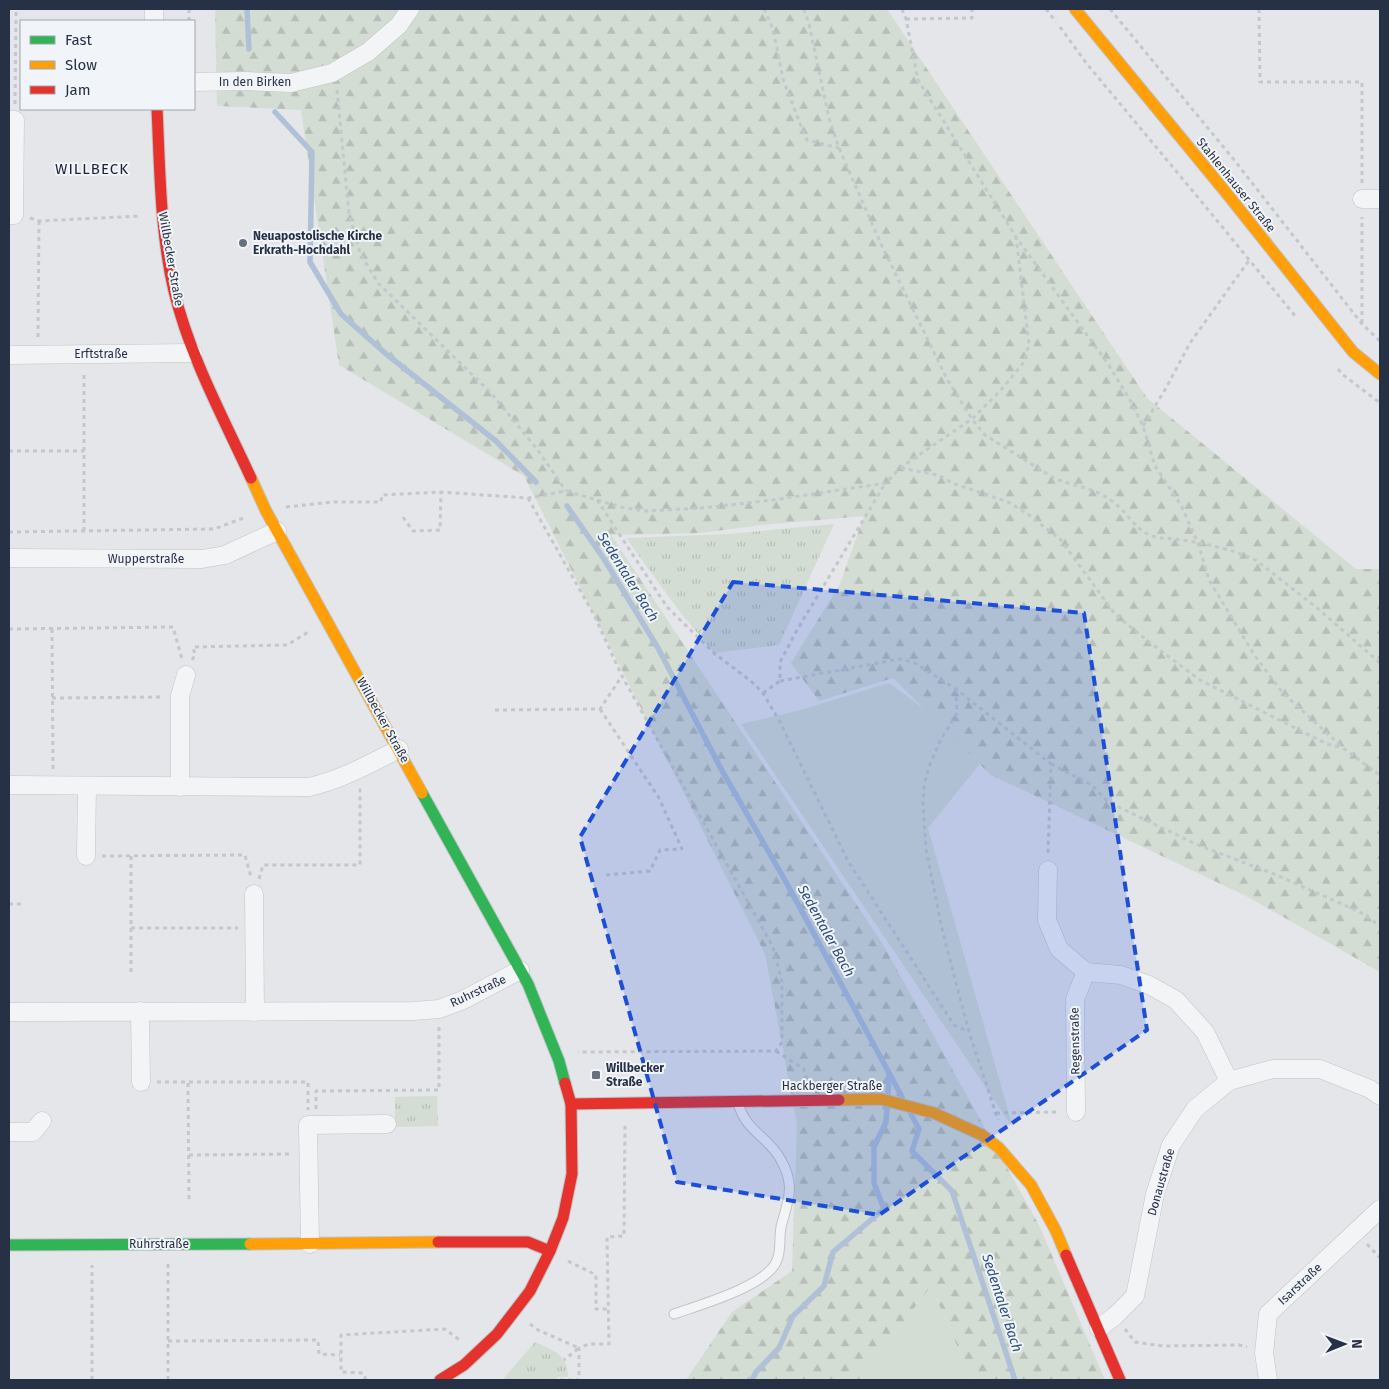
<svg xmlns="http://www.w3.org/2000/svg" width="1389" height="1389" font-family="'Fira Sans',sans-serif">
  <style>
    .grass { fill: #d4ddd4 }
    .forest { fill: url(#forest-firs) }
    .park { fill: url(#park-tufts) }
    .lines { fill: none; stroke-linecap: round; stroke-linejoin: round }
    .stream { stroke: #b0c1d7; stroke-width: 5.5 }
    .lane-casing { stroke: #c2c4c7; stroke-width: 11 }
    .street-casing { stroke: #c2c4c7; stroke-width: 19 }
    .fast-casing { stroke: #c2c4c7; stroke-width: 13 }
    .slow-casing { stroke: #c2c4c7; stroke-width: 13 }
    .jam-casing { stroke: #c2c4c7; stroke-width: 13 }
    .path { stroke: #c4c7cc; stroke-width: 3; stroke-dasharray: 4 4; stroke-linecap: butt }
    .lane { stroke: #f3f4f6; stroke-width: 9 }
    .street { stroke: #f3f4f6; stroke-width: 18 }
    .fast { stroke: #30b455; stroke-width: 11 }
    .slow { stroke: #ff9f0a; stroke-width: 11 }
    .jam { stroke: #e5322d; stroke-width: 11 }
    .marked { fill: #1d4ed8; fill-opacity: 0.2; stroke: #1d4ed8; stroke-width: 4; stroke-dasharray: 10 6; stroke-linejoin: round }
    .poi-dot { fill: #69707e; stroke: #f1f4f8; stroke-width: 2 }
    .labels { text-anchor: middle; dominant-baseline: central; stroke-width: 4; stroke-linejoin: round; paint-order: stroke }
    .street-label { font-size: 12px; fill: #273145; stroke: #f1f4f8 }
    .poi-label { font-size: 12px; font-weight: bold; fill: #273145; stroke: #f1f4f8; text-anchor: start }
    .water-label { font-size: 14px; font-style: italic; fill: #2d4e7e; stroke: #f1f4f8 }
    .quarter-label { font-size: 15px; letter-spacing: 1px; fill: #1a2236; stroke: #f1f4f8 }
  </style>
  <defs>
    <pattern id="forest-firs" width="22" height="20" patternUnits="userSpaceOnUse" patternTransform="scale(1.25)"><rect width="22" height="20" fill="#d4ddd4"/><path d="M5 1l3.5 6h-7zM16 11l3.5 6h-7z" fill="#b6beb7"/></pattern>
    <pattern id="park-tufts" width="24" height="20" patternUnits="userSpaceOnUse" patternTransform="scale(1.25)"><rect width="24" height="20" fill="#d4ddd4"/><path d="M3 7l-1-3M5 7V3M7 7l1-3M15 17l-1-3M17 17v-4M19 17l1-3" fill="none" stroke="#b6beb7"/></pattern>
  </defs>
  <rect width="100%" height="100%" fill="#e4e6e9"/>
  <g class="grass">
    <path d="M889 683 987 755 928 828 1013 1128 741 724 797 711Z"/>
    <path d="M931 1286 972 1380H859Z"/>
  </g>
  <path class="forest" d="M215 9H887L1147 398 1356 569H1380V972L1246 896 991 775 893 678 819 701 791 663 840 584 864 516 762 525 701 533 611 535 882 943 1039 1225 1105 1380H972L931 1286 859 1380H686L732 1312 792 1271 797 1124 765 954 524 476 339 365 301 110 217 106Z"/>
  <g class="park">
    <path d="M834 524 779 645 714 653 680 612 626 538 729 534Z"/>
    <path d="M437 1096 438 1126 395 1127V1097Z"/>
    <path d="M535 1342C554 1351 568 1354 568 1377H557V1380H504V1378Z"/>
  </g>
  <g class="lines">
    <g class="stream">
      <path d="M247 9 249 49"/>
      <path d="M275 112 312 152 310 262 341 314 385 353 496 441 536 482"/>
      <path d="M567 506 604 559 658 648 720 767 786 882 902 1097"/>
      <path d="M888 1094 889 1074"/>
      <path d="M911 1114 919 1129 912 1151 952 1191 1015 1380"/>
      <path d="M752 1380 756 1372 779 1348 793 1316 824 1286 833 1252 884 1209 874 1183V1147L886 1122 887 1106"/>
    </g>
    <defs>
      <path id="lane" d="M674 1314C699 1305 768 1286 777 1260 782 1249 778 1235 782 1223 789 1198 795 1185 781 1160 768 1136 746 1132 738 1103"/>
      <g id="street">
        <path d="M154 9V21"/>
        <path d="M194 82 245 81 291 83 332 73 368 52 399 25 410 9"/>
        <path d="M9 120H15L14 215H9"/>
        <path d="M1362 199H1380"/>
        <path d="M9 355 193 353"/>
        <path d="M9 558 202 559 225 555 277 531"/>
        <path d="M9 785 309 787C341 780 369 764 399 749"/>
        <path d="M180 787V696L186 675"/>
        <path d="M86 856 87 786"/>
        <path d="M1048 870 1047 920 1059 949 1086 972 1121 975 1149 985 1176 1000 1205 1032 1229 1081"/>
        <path d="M254 894 255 1012"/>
        <path d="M140 1011 141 1082"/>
        <path d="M9 1012 413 1011 439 1009 463 1000 520 970"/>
        <path d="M1076 1112 1075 999 1086 972"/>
        <path d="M9 1132H33L42 1121"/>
        <path d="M310 1244 308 1125 387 1124"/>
        <path d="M1099 1328 1115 1316 1135 1296 1155 1194 1171 1145 1195 1109 1229 1081 1273 1069H1320L1370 1089 1380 1096"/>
        <path d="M1268 1380 1264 1353 1268 1314 1380 1209"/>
      </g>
      <g id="fast">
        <path d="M422 793 528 984 559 1061 565 1083"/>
        <path d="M9 1245 250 1244"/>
      </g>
      <g id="slow">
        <path d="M1075 9 1228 195 1353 352 1380 374"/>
        <path d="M251 478 266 511 422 793"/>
        <path d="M839 1100 881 1099 934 1113 982 1135 999 1148 1031 1185 1056 1231 1066 1255"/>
        <path d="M250 1244 438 1242"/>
      </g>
      <g id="jam">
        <path d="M157 109C160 170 160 232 174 291 190 357 223 417 251 478"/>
        <path d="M571 1104 839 1100"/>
        <path d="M438 1242H528L550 1251"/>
        <path d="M1066 1255 1120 1380"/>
        <path d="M440 1380 464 1365 497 1334 530 1291 550 1251 563 1218 572 1174 571 1104 565 1083"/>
      </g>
    </defs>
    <use href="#lane" class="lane-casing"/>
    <use href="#street" class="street-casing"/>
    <use href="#fast" class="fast-casing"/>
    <use href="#slow" class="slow-casing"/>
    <use href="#jam" class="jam-casing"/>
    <g class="path">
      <path d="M764 9 773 29 783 79 802 129 807 140 839 148"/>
      <path d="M804 9 809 24 829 118 839 148 880 242 947 379 972 419 985 435 1052 477C1076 488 1096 486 1118 506 1131 517 1137 533 1156 537 1162 539 1169 538 1175 539 1198 542 1237 550 1257 561L1316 607 1380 663"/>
      <path d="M902 9 906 19 918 80 1016 237 1108 364 1130 400 1143 426 1155 466 1181 505 1198 543 1209 580 1255 656 1282 692 1343 748 1380 775"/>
      <path d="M1046 9 1056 22"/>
      <path d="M1110 9 1235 161 1362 324 1380 341"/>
      <path d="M1259 9 1260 82H1362V183"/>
      <path d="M906 19 972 18V9"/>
      <path d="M189 21V9"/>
      <path d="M1060 27 1087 64 1201 201 1296 317"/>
      <path d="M337 90 349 213 360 253 378 283 491 393 537 449 566 491"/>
      <path d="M15 104 16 9"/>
      <path d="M30 218 39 221 141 216"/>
      <path d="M1362 323V217"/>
      <path d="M38 337 39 221"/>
      <path d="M1338 369 1342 374 1380 403"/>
      <path d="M1143 426 1166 388 1190 343 1250 259"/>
      <path d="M9 451H84"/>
      <path d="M901 468 938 475 952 483 1008 502 1025 512 1060 539 1115 614 1149 642 1200 680 1327 744 1343 748"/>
      <path d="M528 498 594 615 622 676 773 947 782 982V1042L776 1051 578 1052"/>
      <path d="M597 500 667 607 714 653 752 682 763 693 780 722 848 861 954 1025 969 1032"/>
      <path d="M286 507 333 502H381L382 495 441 492 528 498 566 491 621 507 644 511 702 508 773 500 886 483 900 468 972 419 1002 389 1024 362 1029 344 1016 237"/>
      <path d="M403 517 413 531 440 530 441 492"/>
      <path d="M84 531V372"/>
      <path d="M9 532 214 529 246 517"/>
      <path d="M9 629 173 627 182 659"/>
      <path d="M52 629 53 769"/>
      <path d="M192 660 195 655 193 647 287 645 310 631"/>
      <path d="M780 681 900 659 913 662 956 689 1051 764 1048 854"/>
      <path d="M956 689 957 713 939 743 929 767 924 785 923 804 926 849 942 929 969 1032 998 1120"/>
      <path d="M763 693 780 681V662L797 630 885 484"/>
      <path d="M52 698 164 697"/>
      <path d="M600 709 659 798 682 849 660 850 650 871 606 875"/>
      <path d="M495 710 600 709 622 676"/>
      <path d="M1051 764 1092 785 1108 802 1198 845 1274 874 1360 912 1380 926"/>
      <path d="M102 856 245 855 251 877"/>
      <path d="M131 856V975"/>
      <path d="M259 879 263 865H360V787"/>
      <path d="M9 904H23"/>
      <path d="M131 928H238"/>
      <path d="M776 1051 804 1069 807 1080"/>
      <path d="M157 1082H308V1110"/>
      <path d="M188 1083 189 1201"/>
      <path d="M316 1109V1091L439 1090V1025"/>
      <path d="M996 1113 1060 1112"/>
      <path d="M189 1155 291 1154"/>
      <path d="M1367 1244 1380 1258"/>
      <path d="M568 1261 596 1275V1309H608"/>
      <path d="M168 1264V1380"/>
      <path d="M530 1324 538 1330 579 1348 564 1360"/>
      <path d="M1125 1329 1135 1342 1163 1346 1239 1345 1247 1347"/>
      <path d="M168 1341 318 1340 319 1354 340 1355"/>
      <path d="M92 1380V1265"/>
      <path d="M366 1380 363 1373 341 1372V1335L445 1329 461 1341"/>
      <path d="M560 1380H579V1348L589 1344H609L607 1237 624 1236 625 1123"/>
    </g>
    <use href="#lane" class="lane"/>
    <use href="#street" class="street"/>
    <use href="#fast" class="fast"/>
    <use href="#slow" class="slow"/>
    <use href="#jam" class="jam"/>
  </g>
  <path class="marked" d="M733 582 1084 613 1147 1030 879 1215 677 1182 580 837Z"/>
  <g class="poi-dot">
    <circle cx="243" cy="243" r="5"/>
    <rect x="591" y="1070" width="10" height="10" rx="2.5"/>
  </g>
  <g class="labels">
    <g class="street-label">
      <text x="255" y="82">In den Birken</text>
      <text transform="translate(1236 185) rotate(51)">Stahlenhauser Straße</text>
      <text transform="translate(171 259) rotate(80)">Willbecker Straße</text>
      <text x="101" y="354">Erftstraße</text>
      <text x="146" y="559">Wupperstraße</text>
      <text transform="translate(383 720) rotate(61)">Willbecker Straße</text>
      <text transform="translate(478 991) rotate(-25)">Ruhrstraße</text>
      <text transform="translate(1075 1041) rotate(-91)">Regenstraße</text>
      <text x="832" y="1086">Hackberger Straße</text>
      <text transform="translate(1161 1182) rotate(-74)">Donaustraße</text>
      <text x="159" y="1244">Ruhrstraße</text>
      <text transform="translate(1300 1284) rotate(-43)">Isarstraße</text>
    </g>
    <g class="poi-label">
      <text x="253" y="236">Neuapostolische Kirche<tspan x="253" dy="14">Erkrath-Hochdahl</tspan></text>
      <text x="606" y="1068">Willbecker<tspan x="606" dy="14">Straße</tspan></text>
    </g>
    <g class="water-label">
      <text transform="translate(628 577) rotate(58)">Sedentaler Bach</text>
      <text transform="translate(826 931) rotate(61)">Sedentaler Bach</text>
      <text transform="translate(1002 1303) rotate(72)">Sedentaler Bach</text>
    </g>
    <g class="quarter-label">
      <text x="92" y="169">WILLBECK</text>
    </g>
  </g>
  <rect width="1389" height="1389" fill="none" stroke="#273145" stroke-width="20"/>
  <rect x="20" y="20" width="175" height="90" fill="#f1f4f8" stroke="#a0a6b0"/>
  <rect x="30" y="36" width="25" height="8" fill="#30b455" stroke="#a0a6b0"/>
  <text x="65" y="45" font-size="15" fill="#273145">Fast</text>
  <rect x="30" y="61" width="25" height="8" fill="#ff9f0a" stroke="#a0a6b0"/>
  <text x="65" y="70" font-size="15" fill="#273145">Slow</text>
  <rect x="30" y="86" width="25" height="8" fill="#e5322d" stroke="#a0a6b0"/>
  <text x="65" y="95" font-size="15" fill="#273145">Jam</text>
  <g transform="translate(1344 1344) rotate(89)" stroke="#f1f4f8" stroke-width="4" paint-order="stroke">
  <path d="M0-4L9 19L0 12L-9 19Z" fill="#273145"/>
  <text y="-8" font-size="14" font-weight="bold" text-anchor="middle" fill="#273145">N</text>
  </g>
</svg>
